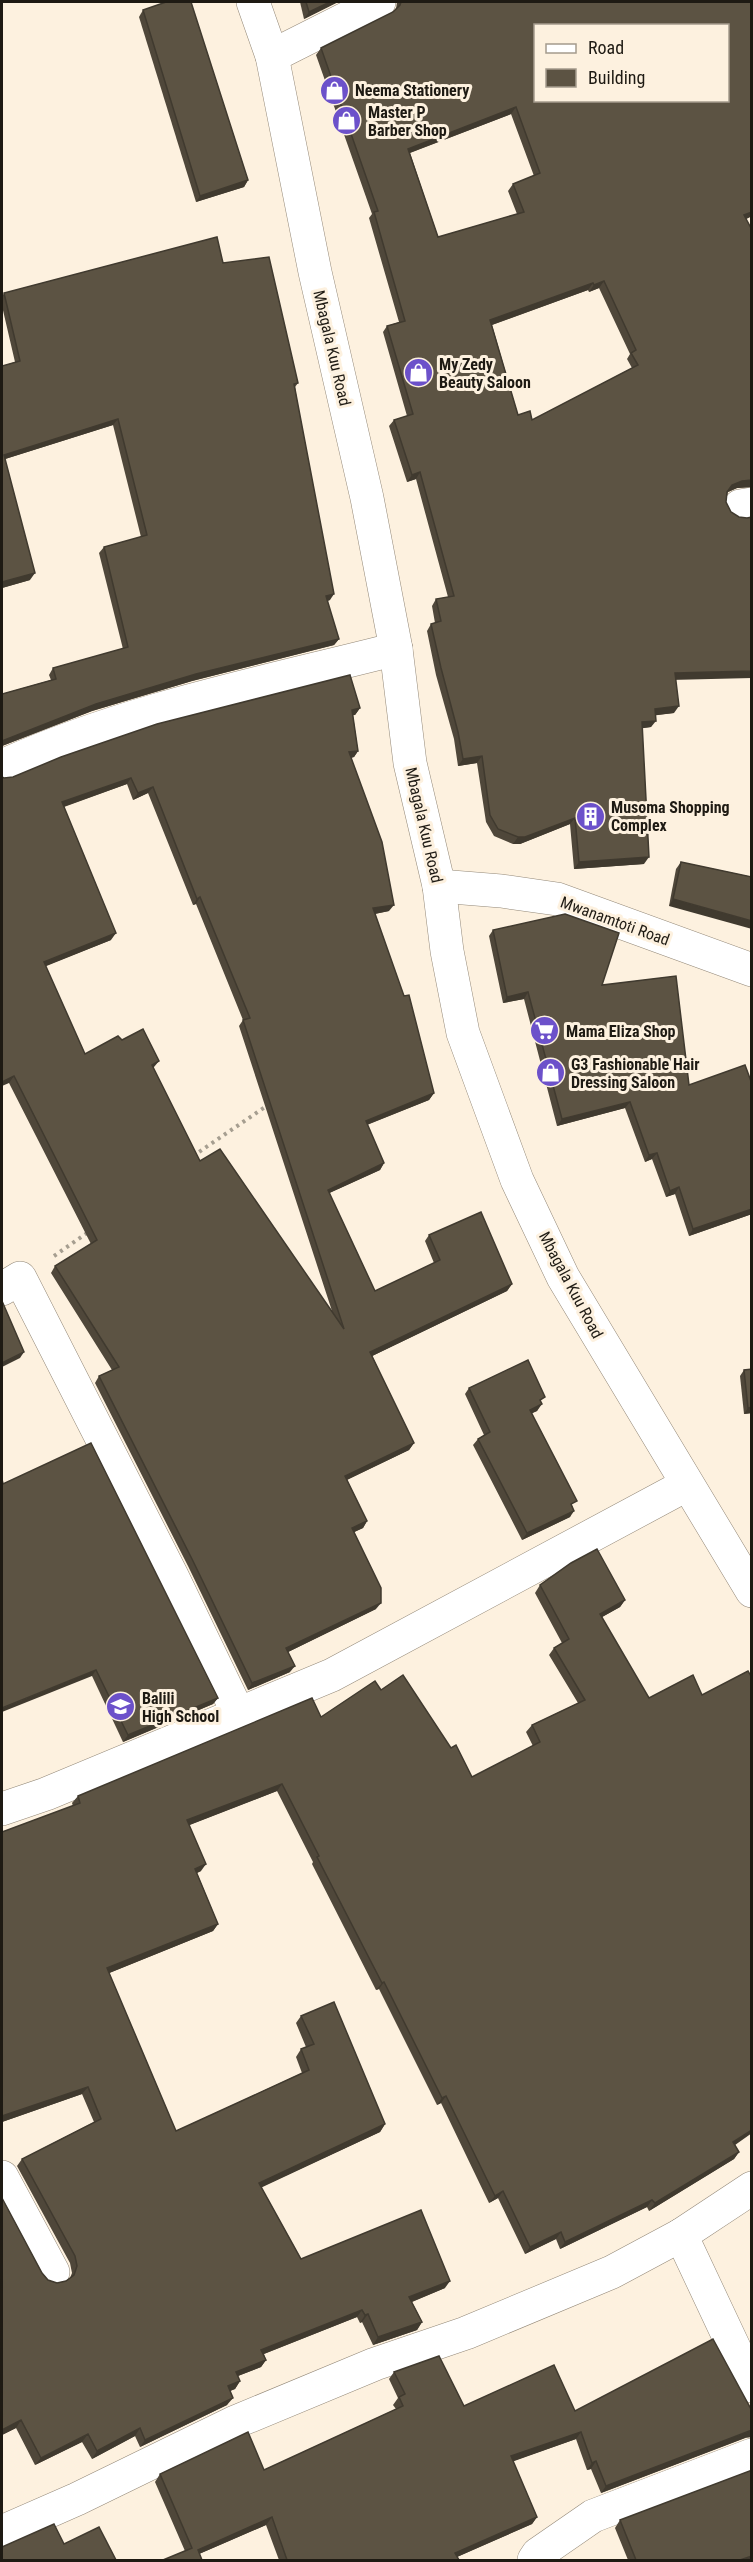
<svg xmlns="http://www.w3.org/2000/svg" width="753" height="2562" font-family="'Roboto Condensed',sans-serif">
  <style>
    .lines { fill: none; stroke-linecap: round; stroke-linejoin: round }
    .minor-casing { stroke: #938878; stroke-width: 34 }
    .tertiary-casing { stroke: #938878; stroke-width: 34 }
    .path { stroke: #a69e90; stroke-width: 4; stroke-dasharray: 3 4.5; stroke-linecap: butt }
    .minor { stroke: #fff; stroke-width: 33 }
    .tertiary { stroke: #fff; stroke-width: 33 }
    .wall { fill: #4f473a; fill-rule: evenodd }
    .shaded-wall { fill: #403a2f }
    .building { fill: #5c5343; stroke: #403a2f; stroke-width: 1.5; fill-rule: evenodd }
    .labels { text-anchor: middle; dominant-baseline: central; stroke-width: 6; stroke-linejoin: round; paint-order: stroke }
    .poi-label { font-size: 16px; font-weight: bold; fill: #1e1a13; stroke: #fdf1df; text-anchor: start }
    .street-label { font-size: 16px; fill: #1e1a13; stroke: #fdf1df }
  </style>
  <rect width="100%" height="100%" fill="#fdf1df"/>
  <g class="lines">
    <defs>
      <g id="minor">
        <path d="M272 56 379 2"/>
        <path d="M740 506 752 504"/>
        <path d="M2 766C128 709 263 683 396 649"/>
        <path d="M439 886 501 891 557 899 752 970"/>
        <path d="M2 1289 20 1278 171 1574 239 1715"/>
        <path d="M2 1809 46 1794 332 1675 686 1485"/>
        <path d="M2 2177 53 2272"/>
        <path d="M681 2235 752 2386"/>
        <path d="M2 2532 77 2499 233 2423 375 2364 466 2333 612 2272 681 2235 752 2188"/>
        <path d="M534 2560 538 2554 593 2516 752 2455"/>
      </g>
      <path id="tertiary" d="M253 2 272 56 315 272 367 498 396 649 410 763 439 886 447 951 463 1033 517 1180 563 1277 752 1591"/>
    </defs>
    <use href="#minor" class="minor-casing"/>
    <use href="#tertiary" class="tertiary-casing"/>
    <g class="path">
      <path d="M193 1156 268 1105"/>
      <path d="M54 1256 90 1231"/>
    </g>
    <use href="#minor" class="minor"/>
    <use href="#tertiary" class="tertiary"/>
  </g>
  <g class="wall">
    <path d="M300 2H338L304 19Z"/>
    <path d="M397 2H752V216L746 219 752 230V487L737 488 728 492 676 680 674 713 656 715 651 727 642 728 644 864 574 869 570 824 520 844H513L494 836 486 822 477 763 458 766 454 739 436 675 427 631 431 624 435 623 432 606 436 599 448 597 416 479 407 482 389 426 394 420 407 416 383 332 387 326 399 322 369 218 372 214 316 55 321 48 393 12 396 9ZM511 114 534 176 513 184 508 191 517 214 438 237 410 153ZM599 288 630 354 627 359 632 368 532 420 518 415 492 325 588 290 589 292Z"/>
    <path d="M143 10 248 180 244 187 196 202 139 17Z"/>
    <path d="M223 263 298 383 295 387 330 600 327 601 339 639 334 645 192 681 92 711 2 746V694L51 680 49 675 53 668 123 649 99 553 104 547 141 537 113 425 5 459 30 580 2 588V366L15 362 2 306V297L4 293Z"/>
    <path d="M360 708 355 715H353L358 751 354 757 351 758 389 911 375 914 434 1093 429 1100 367 1125 384 1163 380 1170 329 1193 375 1291 434 1263 425 1241 429 1235 512 1284 507 1291 372 1356 414 1443 409 1450 347 1480 367 1521 363 1528 354 1532 376 1609 288 1652 290 1672 248 1690 188 1566 95 1383 99 1376 112 1370 51 1273 55 1266 91 1244 9 1083 4 778 13 777ZM127 784 133 800 148 793 193 905 196 904 243 1020 239 1026 332 1311 200 1161 153 1068 154 1067 122 1040 85 1054 45 966 111 940 64 807Z"/>
    <path d="M681 862 752 877 669 906 676 869Z"/>
    <path d="M493 930 602 985 689 1085 752 1084V1214L689 1236 675 1194 666 1197 652 1159 645 1162 625 1108 557 1126 524 999 503 1003 489 936Z"/>
    <path d="M752 1369V1413L744 1414 740 1376 744 1370Z"/>
    <path d="M469 1388 541 1403 537 1411 532 1413 573 1508 570 1517 522 1540 473 1445 478 1439 484 1435 465 1394Z"/>
    <path d="M3 1484 218 1698 213 1704 123 1742 92 1676Z"/>
    <path d="M540 1585 625 1600 620 1607 602 1617 735 2145 739 2152 734 2159 649 2211 647 2207 560 2249 556 2239 525 2254 498 2198 489 2203 441 2103 437 2105 379 1989 376 1990 312 1864 313 1862 277 1791 189 1825 201 1871 197 1873 218 1924 213 1931 109 1973 176 2131 302 2073 296 2057 301 2049 306 2047 296 2023 301 2016 385 2124 380 2132 261 2187 301 2259 445 2288 412 2302 422 2322 417 2330 373 2345 362 2322 360 2323 357 2317 264 2354 266 2360 261 2367 238 2376 240 2381 235 2389 230 2391 227 2405 140 2447 135 2436 92 2459 82 2442 35 2465 16 2428 2 2435V2198L42 2273 48 2280 57 2283 66 2281 70 2278 72 2273 70 2263 17 2166 22 2159 94 2122 82 2094 2 2122V1832L73 1806 72 1803 78 1796 321 1717 381 1690 451 1748 472 1777 533 1746 526 1732 532 1725 578 1703 549 1655 554 1648 562 1643 535 1593Z"/>
    <path d="M394 2372 464 2406 575 2411 745 2438 601 2493 591 2469 587 2470 576 2439 513 2461 537 2517 532 2524 457 2557 459 2560H279L266 2525 199 2554 185 2551 155 2482 160 2474 264 2470 396 2409 393 2405 398 2398 389 2379Z"/>
    <path d="M620 2520 752 2560H628L615 2528Z"/>
  </g>
  <g class="shaded-wall">
    <path d="M330 2H338L304 19 309 12Z"/>
    <path d="M516 107 511 114 404 155 408 149Z"/>
    <path d="M248 180 244 187 196 202 200 196Z"/>
    <path d="M752 212V216L740 222 744 215Z"/>
    <path d="M604 281 599 288 589 292 594 285Z"/>
    <path d="M593 283 588 290 486 327 490 320Z"/>
    <path d="M118 419 113 425 2 460 4 455Z"/>
    <path d="M420 472 416 479 407 482 412 475Z"/>
    <path d="M752 480V487L737 488 728 492 732 485 742 481Z"/>
    <path d="M35 573 30 580 2 588V582Z"/>
    <path d="M334 594 330 600 321 603 326 596Z"/>
    <path d="M339 639 334 645 192 681 92 711 2 746V741L96 704 196 674Z"/>
    <path d="M752 671V678L670 680 675 673Z"/>
    <path d="M679 706 674 713 650 716 655 709Z"/>
    <path d="M360 708 355 715 348 716 352 710Z"/>
    <path d="M656 721 651 727 637 729 642 722Z"/>
    <path d="M358 751 354 757 344 759 349 752Z"/>
    <path d="M482 756 477 763 458 766 463 759Z"/>
    <path d="M131 778 127 784 57 809 62 802Z"/>
    <path d="M153 787 148 793 133 800 138 793Z"/>
    <path d="M575 818 570 824 520 844H513L518 837Z"/>
    <path d="M649 857 644 864 574 869 579 862Z"/>
    <path d="M200 897 196 904 193 905 197 899Z"/>
    <path d="M673 899 752 921V929L669 906Z"/>
    <path d="M394 905 389 911 369 915 373 908Z"/>
    <path d="M116 933 111 940 39 969 44 962Z"/>
    <path d="M528 992 524 999 503 1003 507 997Z"/>
    <path d="M159 1061 154 1067 147 1071 152 1065Z"/>
    <path d="M14 1076 9 1083 2 1086V1082Z"/>
    <path d="M434 1093 429 1100 361 1127 366 1121Z"/>
    <path d="M630 1102 625 1108 557 1126 562 1119Z"/>
    <path d="M657 1153 652 1159 645 1162 649 1155Z"/>
    <path d="M384 1163 380 1170 323 1196 328 1190Z"/>
    <path d="M679 1187 675 1194 666 1197 670 1191Z"/>
    <path d="M752 1209V1214L689 1236 693 1229Z"/>
    <path d="M512 1284 507 1291 366 1359 370 1352Z"/>
    <path d="M24 1352 20 1358 2 1367V1363Z"/>
    <path d="M542 1404 537 1411 526 1416 530 1410Z"/>
    <path d="M752 1407V1413L744 1414 748 1408Z"/>
    <path d="M414 1443 409 1450 340 1483 345 1476Z"/>
    <path d="M574 1511 570 1517 522 1540 527 1533Z"/>
    <path d="M367 1521 363 1528 348 1535 352 1528Z"/>
    <path d="M625 1600 620 1607 595 1621 600 1614Z"/>
    <path d="M381 1603 376 1609 282 1655 286 1648Z"/>
    <path d="M295 1666 290 1672 248 1690 252 1683Z"/>
    <path d="M96 1670 92 1676 2 1712V1708Z"/>
    <path d="M218 1698 213 1704 123 1742 128 1735Z"/>
    <path d="M282 1784 277 1791 182 1828 187 1820Z"/>
    <path d="M206 1864 201 1871 190 1876 195 1869Z"/>
    <path d="M218 1924 213 1931 102 1976 107 1968Z"/>
    <path d="M384 1982 379 1989 376 1990 382 1983Z"/>
    <path d="M88 2087 82 2094 2 2122V2116Z"/>
    <path d="M446 2096 441 2103 437 2105 442 2098Z"/>
    <path d="M385 2124 380 2132 254 2191 259 2183Z"/>
    <path d="M752 2130V2133L728 2150 733 2142Z"/>
    <path d="M739 2152 734 2159 649 2211 655 2203Z"/>
    <path d="M503 2191 498 2198 489 2203 495 2196Z"/>
    <path d="M652 2200 647 2207 560 2249 565 2242Z"/>
    <path d="M561 2232 556 2239 525 2254 530 2247Z"/>
    <path d="M450 2281 445 2288 404 2305 409 2297Z"/>
    <path d="M362 2310 357 2317 256 2357 261 2350Z"/>
    <path d="M368 2314 362 2322 360 2323 365 2315Z"/>
    <path d="M422 2322 417 2330 373 2345 378 2337Z"/>
    <path d="M266 2360 261 2367 230 2379 236 2372Z"/>
    <path d="M240 2381 235 2389 222 2394 228 2386Z"/>
    <path d="M233 2398 227 2405 140 2447 145 2440Z"/>
    <path d="M21 2420 16 2428 2 2435V2430Z"/>
    <path d="M140 2428 135 2436 92 2459 97 2451Z"/>
    <path d="M752 2430V2437L745 2438 601 2493 606 2486Z"/>
    <path d="M581 2432 576 2439 506 2464 511 2456Z"/>
    <path d="M88 2434 82 2442 35 2465 41 2458Z"/>
    <path d="M596 2461 591 2469 587 2470 592 2463Z"/>
    <path d="M272 2517 266 2525 192 2557 198 2550Z"/>
    <path d="M537 2517 532 2524 450 2560 455 2553Z"/>
    <path d="M752 2556V2560H740Z"/>
  </g>
  <g class="building">
    <path d="M166 2H191L248 180 200 196 143 10Z"/>
    <path d="M306 2H330L309 12Z"/>
    <path d="M401 2H752V212L744 215 752 230V480L742 481 732 485 727 492 726 502 731 512 739 517 747 518 752 517V671L675 673 679 706 655 709 656 721 642 722 649 857 579 862 575 818 525 837H518L498 829 490 815 482 756 463 759 458 732 441 668 431 624 441 621 436 599 454 596 420 472 412 475 394 420 413 414 387 326 405 321 374 212 378 211 321 48 393 12 400 5ZM536 26H728V100H536ZM516 107 540 173 513 184 524 212 438 237 408 149ZM604 281 636 350 631 353 638 365 532 420 530 411 518 415 490 320 593 283 594 285Z"/>
    <path d="M217 237 223 263 269 257 298 383 294 384 334 594 326 596 339 639 196 674 96 704 2 741V694L56 679 53 668 128 647 104 547 147 535 118 419 4 455 35 573 2 582V366L20 361 4 293Z"/>
    <path d="M350 675 360 708 352 710 358 751 349 752 382 842 394 905 373 908 404 996 409 995 434 1093 366 1121 384 1163 328 1190 375 1291 440 1260 429 1235 481 1212 512 1284 370 1352 414 1443 345 1476 367 1521 352 1528 381 1588V1603L286 1648 295 1666 252 1683 192 1559 99 1376 119 1367 55 1266 97 1240 14 1076 2 1082V777L4 778 13 777 61 757 157 724ZM131 778 138 793 153 787 197 899 200 897 250 1018 243 1020 344 1329 220 1149 200 1161 152 1065 159 1061 143 1029 122 1040 118 1036 85 1054 44 962 116 933 62 802Z"/>
    <path d="M681 862 752 877V921L673 899Z"/>
    <path d="M565 914 619 933 602 985 676 976 689 1085 745 1065 752 1084V1209L693 1229 679 1187 670 1191 657 1153 649 1155 630 1102 562 1119 528 992 507 997 493 930Z"/>
    <path d="M2 1301 24 1352 2 1363Z"/>
    <path d="M528 1360 545 1397 540 1400 542 1404 530 1410 577 1501 571 1504 574 1511 527 1533 478 1439 490 1432 469 1388Z"/>
    <path d="M752 1369V1407L748 1408 744 1370Z"/>
    <path d="M91 1443 218 1698 128 1735 96 1670 2 1708V1479L3 1484Z"/>
    <path d="M597 1549 625 1600 600 1614 649 1698 693 1675 702 1695 748 1671 752 1678V2130L733 2142 739 2152 655 2203 652 2200 565 2242 561 2232 530 2247 503 2191 495 2196 446 2096 442 2098 384 1982 382 1983 317 1857 319 1856 282 1784 187 1820 206 1864 195 1869 218 1924 107 1968 176 2131 309 2070 301 2049 314 2044 301 2016 334 2002 385 2124 259 2183 301 2259 421 2210 450 2281 409 2297 422 2322 378 2337 368 2314 365 2315 362 2310 261 2350 266 2360 236 2372 240 2381 228 2386 233 2398 145 2440 140 2428 97 2451 88 2434 41 2458 21 2420 2 2430V2198L42 2273 48 2280 57 2283 66 2281 74 2275 77 2266 75 2256 22 2159 101 2119 88 2087 2 2116V1832L80 1803 78 1796 312 1698 321 1717 375 1681 381 1690 403 1675 451 1748 456 1745 472 1777 540 1742 532 1725 585 1700 554 1648 569 1639 540 1585 571 1563Z"/>
    <path d="M713 2339 752 2411V2430L606 2486 596 2461 592 2463 581 2432 511 2456 537 2517 455 2553 459 2560H287L272 2517 198 2550 202 2560H163L192 2548 160 2474 248 2432 264 2470 403 2406 399 2397 405 2394 394 2372 439 2356 464 2406 554 2365 575 2411Z"/>
    <path d="M752 2470V2556L740 2560H636L620 2520Z"/>
    <path d="M54 2524 64 2544 99 2527 116 2560H2V2547Z"/>
  </g>
  <defs>
    <symbol id="shop-disc" viewBox="-11 -11 22 22"><circle r="9.5" fill="#6c51ca" stroke="#fdf1df"/><path d="M-5-2.5h2.3a2.7 3.5 0 0 1 5.4 0H5L5.5 6h-11ZM-1.5-2.5h3a1.5 2.3 0 0 0-3 0Z" fill="#fff"/></symbol>
    <symbol id="building-disc" viewBox="-11 -11 22 22"><circle r="9.5" fill="#6c51ca" stroke="#fdf1df"/><path d="M-4-6H4V6H1V3H-1V6H-4ZM-2.5-4.3h1.7v1.8h-1.7ZM.8-4.3h1.7v1.8H.8ZM-2.5-1h1.7V.8h-1.7ZM.8-1h1.7V.8H.8Z" fill="#fff"/></symbol>
    <symbol id="supermarket-disc" viewBox="-11 -11 22 22"><circle r="9.5" fill="#6c51ca" stroke="#fdf1df"/><path d="M-6-5.5h2.5l.6 2H6L4.5 2H-2.5L-4.4-4H-6ZM-1.5 3.2a1.3 1.3 0 1 0 .1 0ZM3 3.2a1.3 1.3 0 1 0 .1 0Z" fill="#fff"/></symbol>
    <symbol id="school-disc" viewBox="-11 -11 22 22"><circle r="9.5" fill="#6c51ca" stroke="#fdf1df"/><path d="M0-5L7-2L0 1L-7-2ZM-4 1L0 2.5L4 1V4Q0 6-4 4Z" fill="#fff"/></symbol>
  </defs>
  <g fill-rule="evenodd">
    <use href="#shop-disc" x="318" y="74" width="33" height="33"/>
    <use href="#shop-disc" x="330" y="104" width="33" height="33"/>
    <use href="#shop-disc" x="402" y="356" width="33" height="33"/>
    <use href="#building-disc" x="574" y="800" width="33" height="33"/>
    <use href="#supermarket-disc" x="528" y="1014" width="33" height="33"/>
    <use href="#shop-disc" x="534" y="1056" width="33" height="33"/>
    <use href="#school-disc" x="104" y="1690" width="33" height="33"/>
  </g>
  <g class="labels">
    <g class="poi-label">
      <text x="355" y="90">Neema Stationery</text>
      <text x="368" y="112">Master P<tspan x="368" dy="18">Barber Shop</tspan></text>
      <text x="439" y="364">My Zedy<tspan x="439" dy="18">Beauty Saloon</tspan></text>
      <text x="611" y="807">Musoma Shopping<tspan x="611" dy="18">Complex</tspan></text>
      <text x="566" y="1031">Mama Eliza Shop</text>
      <text x="571" y="1064">G3 Fashionable Hair<tspan x="571" dy="18">Dressing Saloon</tspan></text>
      <text x="142" y="1698">Balili<tspan x="142" dy="18">High School</tspan></text>
    </g>
    <g class="street-label">
      <text transform="translate(332 348) rotate(77)">Mbagala Kuu Road</text>
      <text transform="translate(424 825) rotate(77)">Mbagala Kuu Road</text>
      <text transform="translate(615 921) rotate(20)">Mwanamtoti Road</text>
      <text transform="translate(571 1285) rotate(62)">Mbagala Kuu Road</text>
    </g>
  </g>
  <rect width="753" height="2562" fill="none" stroke="#1e1a13" stroke-width="6"/>
  <rect x="534" y="24" width="195" height="78" fill="#fdf1df" stroke="#a49b8d" stroke-width="1.5"/>
  <rect x="546" y="44" width="30" height="9" fill="#ffffff" stroke="#a49b8d" stroke-width="1.5"/>
  <text x="588" y="54" font-size="18" fill="#1e1a13">Road</text>
  <rect x="546" y="69" width="30" height="18" fill="#5c5343" stroke="#a49b8d" stroke-width="1.5"/>
  <text x="588" y="84" font-size="18" fill="#1e1a13">Building</text>
</svg>
